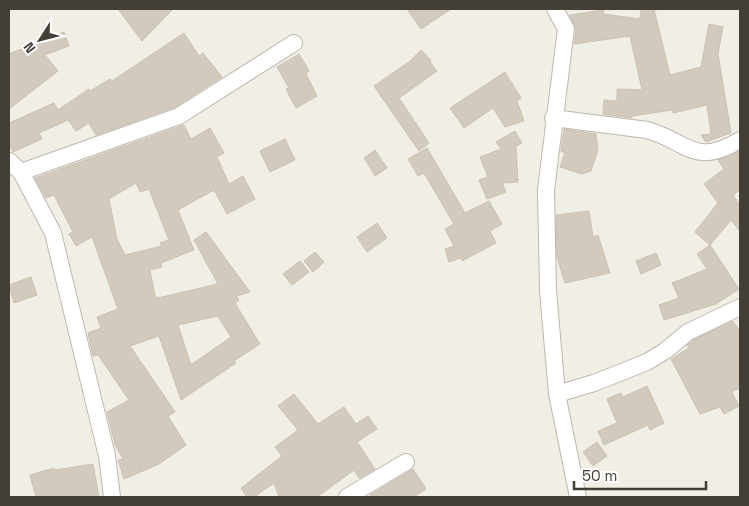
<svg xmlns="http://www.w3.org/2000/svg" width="749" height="506" font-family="'Space Grotesk',sans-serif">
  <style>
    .building { fill: #d1cabd; stroke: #cbc1b1; fill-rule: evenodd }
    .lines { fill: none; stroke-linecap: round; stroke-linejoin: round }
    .street-casing { stroke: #beb8ad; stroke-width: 18 }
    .street { stroke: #fff; stroke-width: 16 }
  </style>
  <rect width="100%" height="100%" fill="#f1eee6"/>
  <g class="building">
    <path d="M118 9H173L142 41Z"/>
    <path d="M407 9H451L421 29Z"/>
    <path d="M641 9H654L670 75 701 67 709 24 723 27 718 54 731 133 706 142 701 135 711 134 707 105 673 113 672 110 632 116V118L603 114 604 100 617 101V89L642 90 630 36 574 44 576 30 570 15 603 10 604 14 640 19Z"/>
    <path d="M64 32 69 46 45 55 58 71 9 109V54Z"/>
    <path d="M184 33 199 56 203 53 222 77 175 107 96 135 89 123 76 131 68 120 39 133 42 139 13 152 9 143V123L54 103 58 110 89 89 90 91 110 79 112 81Z"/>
    <path d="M421 50 431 60 430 62 437 71 399 98 429 143 419 151 374 86 409 62Z"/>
    <path d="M299 54 309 71 306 74 317 96 296 108 286 89 289 88 277 67Z"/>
    <path d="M505 72 521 98 517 101 524 121 505 127 493 108 464 128 450 108Z"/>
    <path d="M184 125 191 139 210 128 224 153 217 157 229 184 243 176 255 199 227 214 214 190 178 210 194 250 161 263 162 267 150 270 155 296 158 298 218 284 194 240 206 232 250 292 236 296 239 300 235 303 260 344 234 361 236 363 181 400 159 336 130 346 175 412 168 416 186 445 159 464 124 479 118 460 123 459 115 445 107 412 129 400 98 355 93 356 88 333 101 328 97 317 118 309 92 237 76 246 69 234 73 232 54 195 46 198 35 178ZM136 183 140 192 149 189 169 240 160 243 162 246 125 255 117 239 109 199ZM218 316 231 337 191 365 178 325Z"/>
    <path d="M564 129 596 134 598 150 591 171 582 174 560 167 565 152H561Z"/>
    <path d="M515 131 522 143 516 146 518 182 502 183 506 192 487 199 479 180 488 177 480 157 501 149 496 142Z"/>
    <path d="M285 139 295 160 270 172 260 151Z"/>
    <path d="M427 148 465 213 489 201 502 224 490 231 496 243 462 261 461 258 449 262 445 249 454 246 445 229 454 224 424 173 418 176 408 159Z"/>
    <path d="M375 150 387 168 375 176 364 158Z"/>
    <path d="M740 151V190L733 195 740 205V231L731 220 710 245 695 232 718 203 704 184 724 169 718 160Z"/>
    <path d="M589 211 593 237 598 235 610 273 565 283 557 257 556 215Z"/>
    <path d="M377 223 387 238 367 252 357 237Z"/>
    <path d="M710 245 739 289 716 304 664 320 659 305 679 298 672 283 707 269 697 254Z"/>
    <path d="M315 252 324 262 313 272 304 261Z"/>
    <path d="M656 253 661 265 641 274 636 261Z"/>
    <path d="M300 261 309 272 292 285 283 274Z"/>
    <path d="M31 277 37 295 14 303 9 285Z"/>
    <path d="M733 321 740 332V388L732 392 739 406 724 414 720 407 700 414 671 359 689 348 687 345 693 340Z"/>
    <path d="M647 386 664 423 650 430 648 425 604 445 598 431 617 423 607 399 621 393 623 397Z"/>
    <path d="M294 394 318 424 344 407 356 424 368 416 377 429 357 442 375 469 359 478 354 470 317 497H279L274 483 254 497H247L241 488 282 456 275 447 298 430 278 406Z"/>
    <path d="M597 442 607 456 593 466 583 452Z"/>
    <path d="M93 464 99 497H36L30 475 54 468 55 470Z"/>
    <path d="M413 469 426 489 414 497H371L370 495Z"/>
  </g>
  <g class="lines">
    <defs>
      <g id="street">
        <path d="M555 9 566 29 546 190 548 291 557 394 578 497"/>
        <path d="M553 118 647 130C688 141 693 168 740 140"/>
        <path d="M9 161 21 172 53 233 107 456 112 497"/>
        <path d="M21 172 179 116 294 43"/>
        <path d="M557 394 594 383 647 362 665 351 688 332 740 307"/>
        <path d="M347 497 406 462"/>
      </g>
    </defs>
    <use href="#street" class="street-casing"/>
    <use href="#street" class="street"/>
  </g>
  <rect width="749" height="506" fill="none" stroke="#433e36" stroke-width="20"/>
  <g transform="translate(40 40) rotate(234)" stroke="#ffffff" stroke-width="4" paint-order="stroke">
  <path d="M0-4L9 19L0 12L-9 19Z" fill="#433e36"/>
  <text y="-8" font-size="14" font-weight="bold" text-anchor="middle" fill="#433e36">N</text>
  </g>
  <path d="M574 481v8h132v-8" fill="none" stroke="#433e36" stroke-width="2.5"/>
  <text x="582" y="481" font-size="15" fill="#433e36" stroke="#ffffff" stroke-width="4" paint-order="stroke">50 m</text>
</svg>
